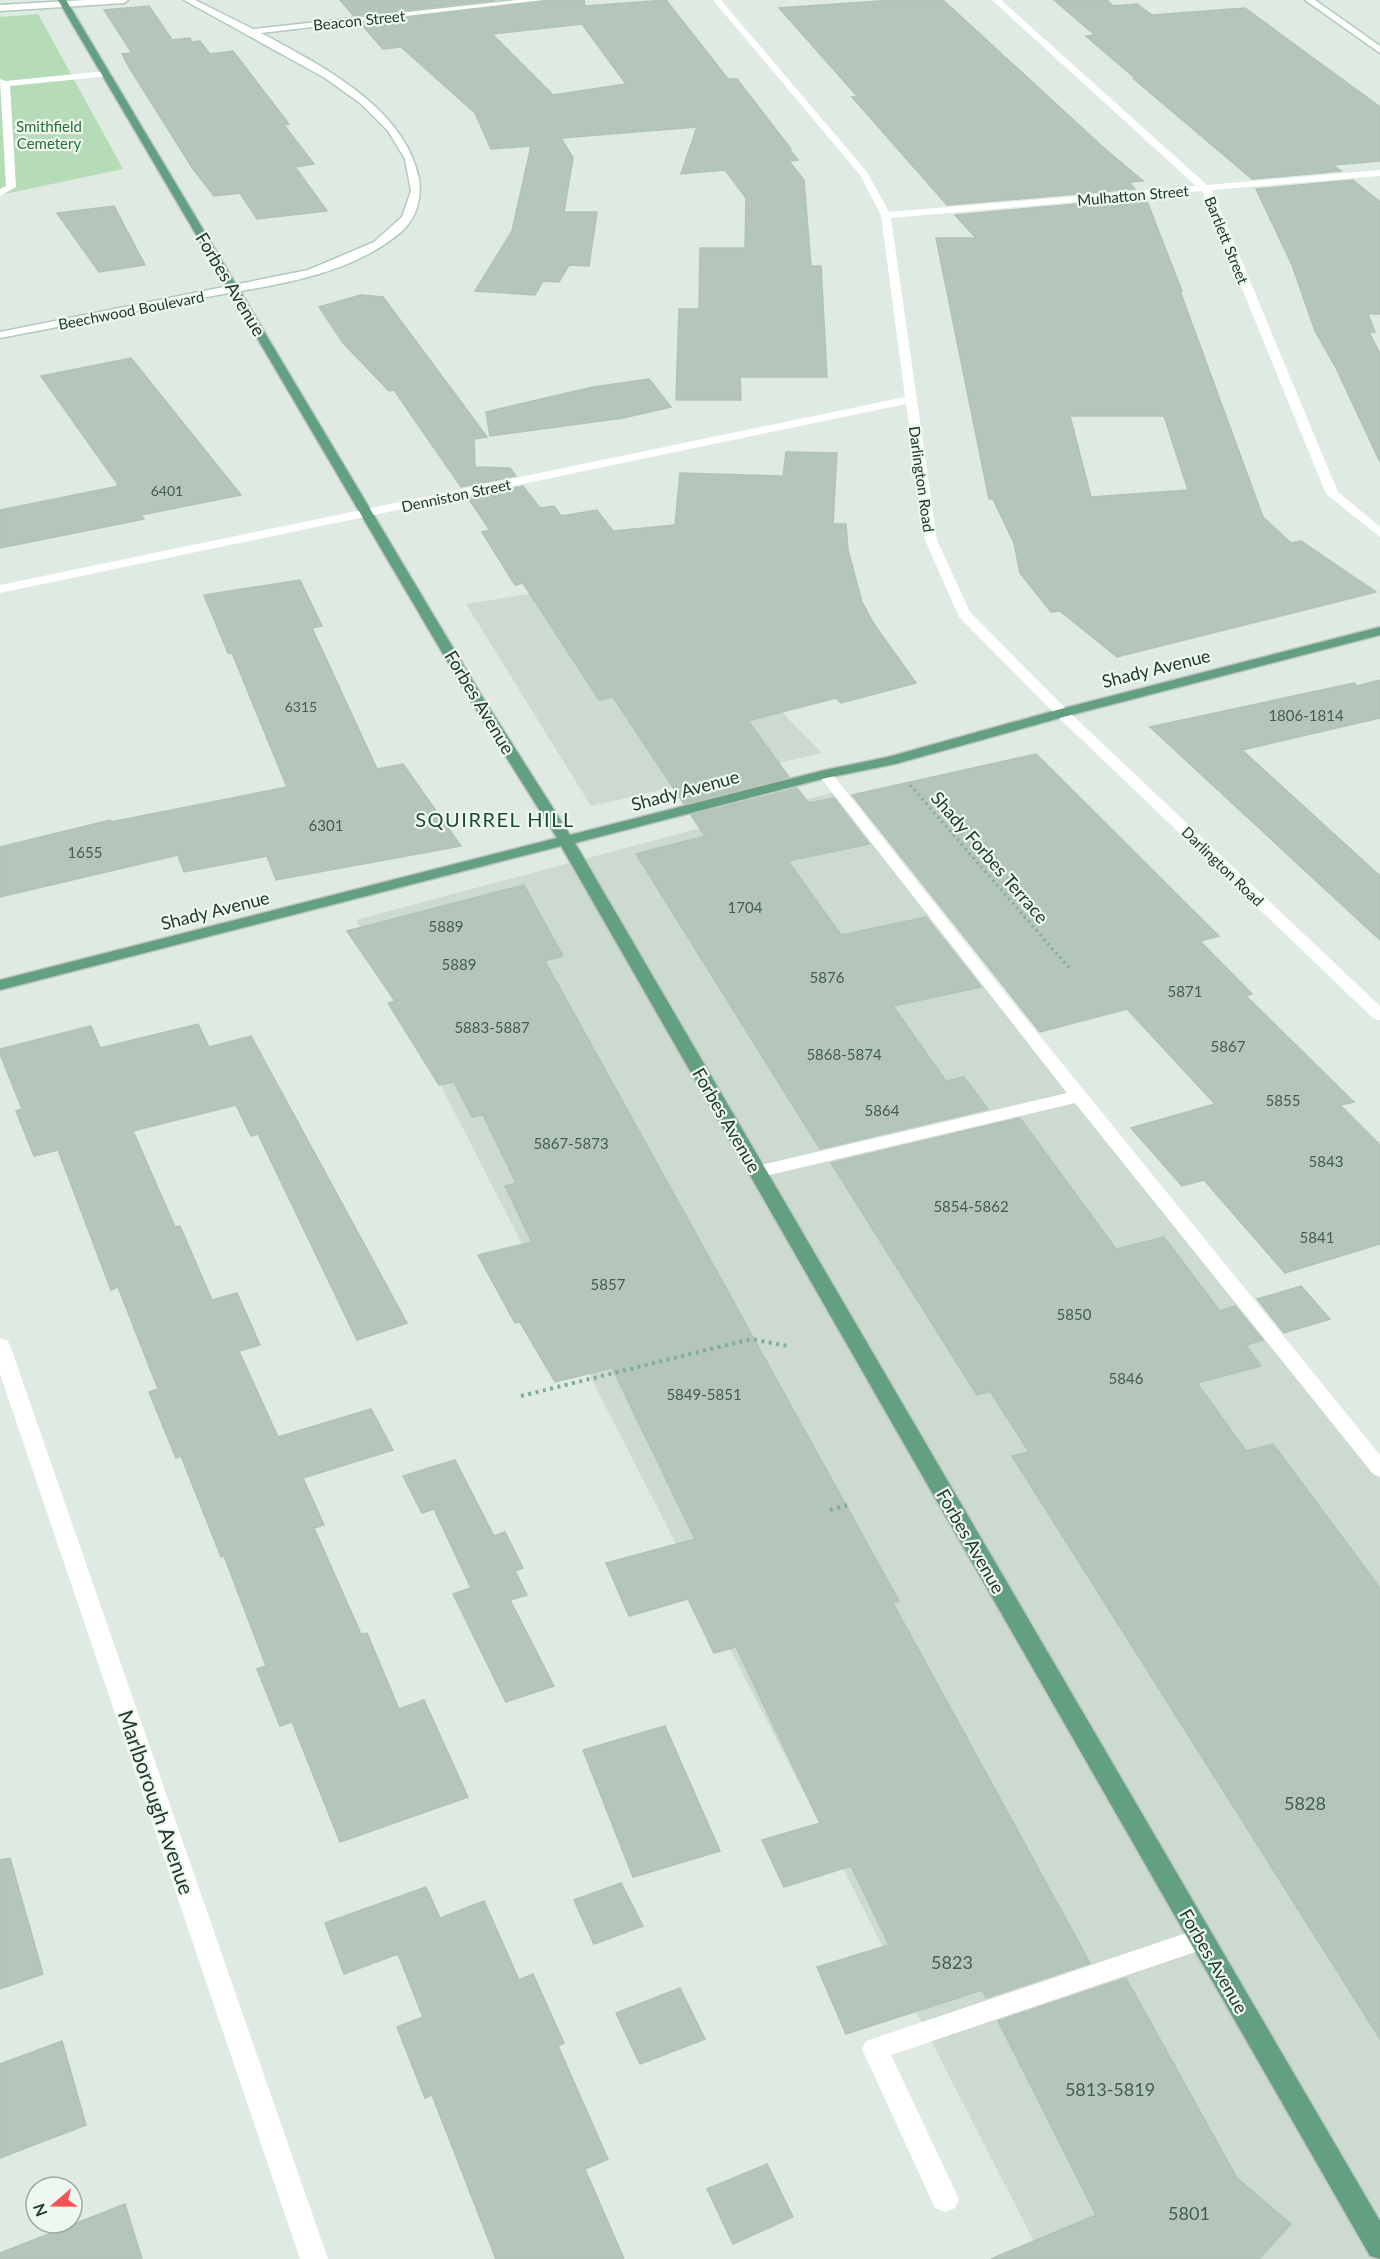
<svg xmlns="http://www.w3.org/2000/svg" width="1380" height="2259" font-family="Lato,sans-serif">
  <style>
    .built { fill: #ccdad0 }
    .green { fill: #b6dcb7 }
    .building { fill: #b4c5ba; stroke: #b1c3b7; stroke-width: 1.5; fill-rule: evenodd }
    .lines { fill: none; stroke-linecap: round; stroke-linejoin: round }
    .secondary-casing { stroke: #b1cabb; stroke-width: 3 }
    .primary-casing { stroke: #bcc4c0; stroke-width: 3 }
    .path-far1 { stroke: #7eae93; stroke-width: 3; stroke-dasharray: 2 4; stroke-linecap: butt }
    .path { stroke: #7eae93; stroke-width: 4; stroke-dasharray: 3 4.5; stroke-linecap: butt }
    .lane { fill: #fff; fill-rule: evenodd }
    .street { fill: #fff; fill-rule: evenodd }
    .secondary { fill: #fff; fill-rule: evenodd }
    .primary { fill: #62a081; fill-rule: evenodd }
    .labels { text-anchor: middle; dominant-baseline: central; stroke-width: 4.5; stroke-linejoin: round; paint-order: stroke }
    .far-number-label { font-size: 14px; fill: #455d50 }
    .far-street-label { font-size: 15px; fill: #203a2c; stroke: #eef7f0 }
    .far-park-label { font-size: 15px; fill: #2a7033; stroke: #eef7f0 }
    .number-label { font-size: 15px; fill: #455d50 }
    .street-label { font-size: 18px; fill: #203a2c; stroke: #eef7f0 }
    .near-number-label { font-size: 18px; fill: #455d50 }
    .neighbourhood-label { font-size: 20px; letter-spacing: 1.5px; fill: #1c4b34; stroke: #eef7f0 }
    .near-street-label { font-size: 21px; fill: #203a2c; stroke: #eef7f0 }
  </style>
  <rect width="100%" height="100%" fill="#deeae2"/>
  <g class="built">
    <path d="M675 571 764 694 822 753 591 806 466 604Z"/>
    <path d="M835 792 1380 1458V2259H1043L356 920Z"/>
  </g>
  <path class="green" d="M38 14 123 169 0 195V17Z"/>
  <g class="building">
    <path d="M340 0H495L354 16Z"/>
    <path d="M545 0H584L585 6 666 0 728 79H737L791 149H789L798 160 789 161 804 180 811 266H821L827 377H740L741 400H676L679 309H699L700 248H745L746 198 725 170 681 174 697 127 561 138 573 158 564 212H597L589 266 569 265 559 282 543 281 535 295 475 291 512 231 531 146 491 149 475 113 401 47 383 49 361 24ZM582 24 626 84 553 95 492 34Z"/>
    <path d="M895 0H943L1104 148 1143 181 1129 182 1135 189 947 205 852 97H858L779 8Z"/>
    <path d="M1054 0H1107L1113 6 1137 4 1152 15 1245 8 1380 107V161L1333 165 1341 171 1252 179 1134 79H1136L1086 36 1095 35Z"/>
    <path d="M149 6 172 40 190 38 192 42 200 41 210 54 233 51 289 124 284 125 314 164 295 167 327 211 257 219 240 193 214 196 193 169 129 67 122 54 132 53 104 10Z"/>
    <path d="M1353 180 1380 202V314H1368L1375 332H1369L1380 354V462L1336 368 1315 331 1292 265 1256 189Z"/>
    <path d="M1143 198 1148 204 1182 291H1180L1263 517 1291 543 1301 541 1376 592 1117 657 1060 611 1051 612 1020 573 1014 543 993 499H989L936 238H976L955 215ZM1070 416H1164L1188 490 1091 497Z"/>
    <path d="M114 206 145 265 99 272 57 213Z"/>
    <path d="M361 295 383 297 487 437 474 439 475 467 510 468 516 476 461 487 394 390 389 391 343 343 319 307Z"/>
    <path d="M131 358 241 495 141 515 144 519 0 548V510L119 486 41 376Z"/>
    <path d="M649 379 671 407 623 418 490 436 486 412 593 387Z"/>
    <path d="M786 452 837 453 833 524H846L848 550 862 602 874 624 916 683 841 703 836 698 748 721 789 777 684 804 613 697 599 700 523 583 515 585 482 532 490 530 468 498 523 486 540 508 554 506 561 516 597 510 613 531 675 525 680 473 783 476Z"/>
    <path d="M300 580 322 626 312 628 377 769 403 764 461 846 276 880 267 856 184 872 178 855 0 897V847L110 820 111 822 287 787 232 653H228L204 595Z"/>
    <path d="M1380 680V718L1242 750 1380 876V940L1150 727 1354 683 1357 686Z"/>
    <path d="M1036 754 1219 936 1200 941 1252 994 1246 996 1354 1102 1340 1105 1380 1145V1244L1285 1273 1204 1180 1182 1186 1131 1128 1215 1104 1127 1009 1040 1032 852 795Z"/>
    <path d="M797 788 809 803 834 798 869 844 788 861 841 935 926 917 981 987 893 1006 946 1081 964 1077 988 1109 820 1149 636 854 705 836 691 815Z"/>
    <path d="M524 885 563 956 545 961 899 1601 893 1603 1090 1963 986 1998 982 1990 846 2034 817 1967 889 1945 851 1866 784 1887 762 1840 820 1823 736 1647 714 1653 688 1599 629 1616 606 1563 695 1539 612 1368 555 1382 520 1322 515 1323 478 1255 532 1242 505 1186 516 1183 483 1115 472 1117 454 1082 439 1085 388 1003 395 1001 347 931Z"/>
    <path d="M198 1024 209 1047 251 1036 407 1323 357 1340 258 1134 251 1136 236 1105 133 1131 175 1227 180 1226 212 1300 237 1293 260 1345 239 1351 278 1437 371 1409 393 1450 303 1478 324 1525 314 1528 361 1634 367 1633 399 1709 424 1700 468 1797 340 1842 292 1722 280 1726 257 1669 266 1666 224 1556 221 1557 181 1456 176 1458 149 1392 158 1389 118 1287 111 1290 58 1150 34 1156 16 1111 22 1109 0 1054V1049L91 1026 100 1048Z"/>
    <path d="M1020 1118 1116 1249 1164 1237 1220 1311 1235 1306 1263 1340 1246 1345 1261 1366 1197 1383 1246 1451 1273 1444 1380 1588V2039L1012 1456 1029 1452 990 1391 977 1395 831 1163Z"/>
    <path d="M1301 1286 1330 1319 1284 1333 1257 1299Z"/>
    <path d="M455 1460 494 1536 505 1532 523 1568 515 1571 527 1595 510 1600 554 1686 506 1702 453 1594 471 1588 434 1509 422 1513 403 1476Z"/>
    <path d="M665 1726 720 1851 633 1877 583 1750Z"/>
    <path d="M10 1858 43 1974 0 1989V1860Z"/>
    <path d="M621 1883 643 1926 594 1944 574 1900Z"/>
    <path d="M426 1887 440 1918 484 1901 519 1980 533 1974 564 2043 558 2046 608 2159 585 2169 624 2259H496L432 2095 425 2098 397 2027 423 2017 398 1954 344 1974 325 1923Z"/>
    <path d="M1126 1978 1237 2178 1291 2224 1259 2259H991L1096 2215 998 2021Z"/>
    <path d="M680 1988 705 2039 640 2064 616 2013Z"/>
    <path d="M62 2041 86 2125 0 2158V2064Z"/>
    <path d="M767 2164 793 2217 733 2244 707 2189Z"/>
    <path d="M125 2204 142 2259H0V2253Z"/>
  </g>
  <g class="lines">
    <defs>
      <g id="secondary">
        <path d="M85 0H128L124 3 0 11V5Z"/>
        <path d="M184 0H195L253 29 516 0H543L261 33C320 65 405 107 419 179 422 199 416 219 401 232 345 280 261 286 191 300 128 313 64 326 0 338V332L308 270 374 242 402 217 411 191 405 159 388 131 360 103 325 78Z"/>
        <path d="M1305 0H1315L1380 46V53Z"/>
      </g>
      <path id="primary" d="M58 0H66L483 698 570 835 825 770 888 757 1057 710 1380 627V635L1067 716 895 764 826 778 575 843 1380 2221V2259L1370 2256 561 846 0 990V980L557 838 469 698Z"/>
    </defs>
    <use href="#secondary" class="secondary-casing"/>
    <use href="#primary" class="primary-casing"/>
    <path class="path-far1" d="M910 785 1071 970"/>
    <g class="path">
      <path d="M521 1396 751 1339 788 1346"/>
      <path d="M830 1510 847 1505"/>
    </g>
    <g class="lane">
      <path d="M106 71 111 74 109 76 10 86 16 187 0 196V189L6 186 0 79 6 81Z"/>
      <path d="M825 770 830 771 1005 993 1380 1455V1477L1373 1474 1075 1103 757 1178 751 1176 748 1172 757 1166 1067 1093 820 777 818 774Z"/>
      <path d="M1201 1928 1210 1931 1213 1939 1210 1947 891 2055 959 2199 955 2208 945 2212 935 2208 862 2049 866 2041Z"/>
    </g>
    <g class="street">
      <path d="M713 0H721L867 172 889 212 1196 186 992 0H1001L1207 185 1380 170V176L1212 190 1338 492 1380 527V537L1326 494 1202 191 891 218 937 540 970 612 1067 710 1380 1006V1020L1374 1019 1057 716 959 617 925 540 906 404 0 593V585L905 397 881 215 860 175Z"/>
      <path d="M0 1338 7 1340 10 1345 328 2259H300L0 1374Z"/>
    </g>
    <use href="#secondary" class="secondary"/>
    <use href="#primary" class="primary"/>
  </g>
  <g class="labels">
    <g class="far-number-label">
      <text x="167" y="490">6401</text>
      <text x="301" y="706">6315</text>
    </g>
    <g class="far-street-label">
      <text transform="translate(359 20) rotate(-6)">Beacon Street</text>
      <text transform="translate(1133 195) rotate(-5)">Mulhatton Street</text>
      <text transform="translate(1227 240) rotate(68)">Bartlett Street</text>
      <text transform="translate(131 310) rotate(-11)">Beechwood Boulevard</text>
      <text transform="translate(922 479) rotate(82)">Darlington Road</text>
      <text transform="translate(456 495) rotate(-12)">Denniston Street</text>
      <text transform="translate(1223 866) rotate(44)">Darlington Road</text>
    </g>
    <g class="far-park-label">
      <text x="49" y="126">Smithfield<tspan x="49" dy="17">Cemetery</tspan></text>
    </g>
    <g class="number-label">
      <text x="1306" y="715">1806-1814</text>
      <text x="326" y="825">6301</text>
      <text x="85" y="852">1655</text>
      <text x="745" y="907">1704</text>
      <text x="446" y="926">5889</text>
      <text x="459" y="964">5889</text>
      <text x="827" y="977">5876</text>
      <text x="1185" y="991">5871</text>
      <text x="492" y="1027">5883-5887</text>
      <text x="1228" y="1046">5867</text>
      <text x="844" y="1054">5868-5874</text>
      <text x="1283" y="1100">5855</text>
      <text x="882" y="1110">5864</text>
      <text x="571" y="1143">5867-5873</text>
      <text x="1326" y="1161">5843</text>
      <text x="971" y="1206">5854-5862</text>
      <text x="1317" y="1237">5841</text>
      <text x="608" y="1284">5857</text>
      <text x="1074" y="1314">5850</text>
      <text x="1126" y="1378">5846</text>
      <text x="704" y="1394">5849-5851</text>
    </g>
    <g class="street-label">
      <text transform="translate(231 284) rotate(59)">Forbes Avenue</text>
      <text transform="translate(1156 668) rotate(-14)">Shady Avenue</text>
      <text transform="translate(480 702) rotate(59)">Forbes Avenue</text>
      <text transform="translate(685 790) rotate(-15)">Shady Avenue</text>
      <text transform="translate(990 857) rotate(49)">Shady Forbes Terrace</text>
      <text transform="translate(215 910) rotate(-14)">Shady Avenue</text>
      <text transform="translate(727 1120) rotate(60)">Forbes Avenue</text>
      <text transform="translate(971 1541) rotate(60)">Forbes Avenue</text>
      <text transform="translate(1214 1961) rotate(60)">Forbes Avenue</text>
    </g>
    <g class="near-number-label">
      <text x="1305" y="1803">5828</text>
      <text x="952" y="1962">5823</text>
      <text x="1110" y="2089">5813-5819</text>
      <text x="1189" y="2213">5801</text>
    </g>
    <g class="neighbourhood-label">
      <text x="495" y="819">SQUIRREL HILL</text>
    </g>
    <g class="near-street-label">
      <text transform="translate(157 1802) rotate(71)">Marlborough Avenue</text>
    </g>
  </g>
  <g transform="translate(54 2205) rotate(250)"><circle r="28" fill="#eef7f0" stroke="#9caba2" stroke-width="1.5"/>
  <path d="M0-4.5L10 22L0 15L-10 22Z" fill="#f35354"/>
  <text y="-9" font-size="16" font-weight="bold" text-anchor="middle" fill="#203a2c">N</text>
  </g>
</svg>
